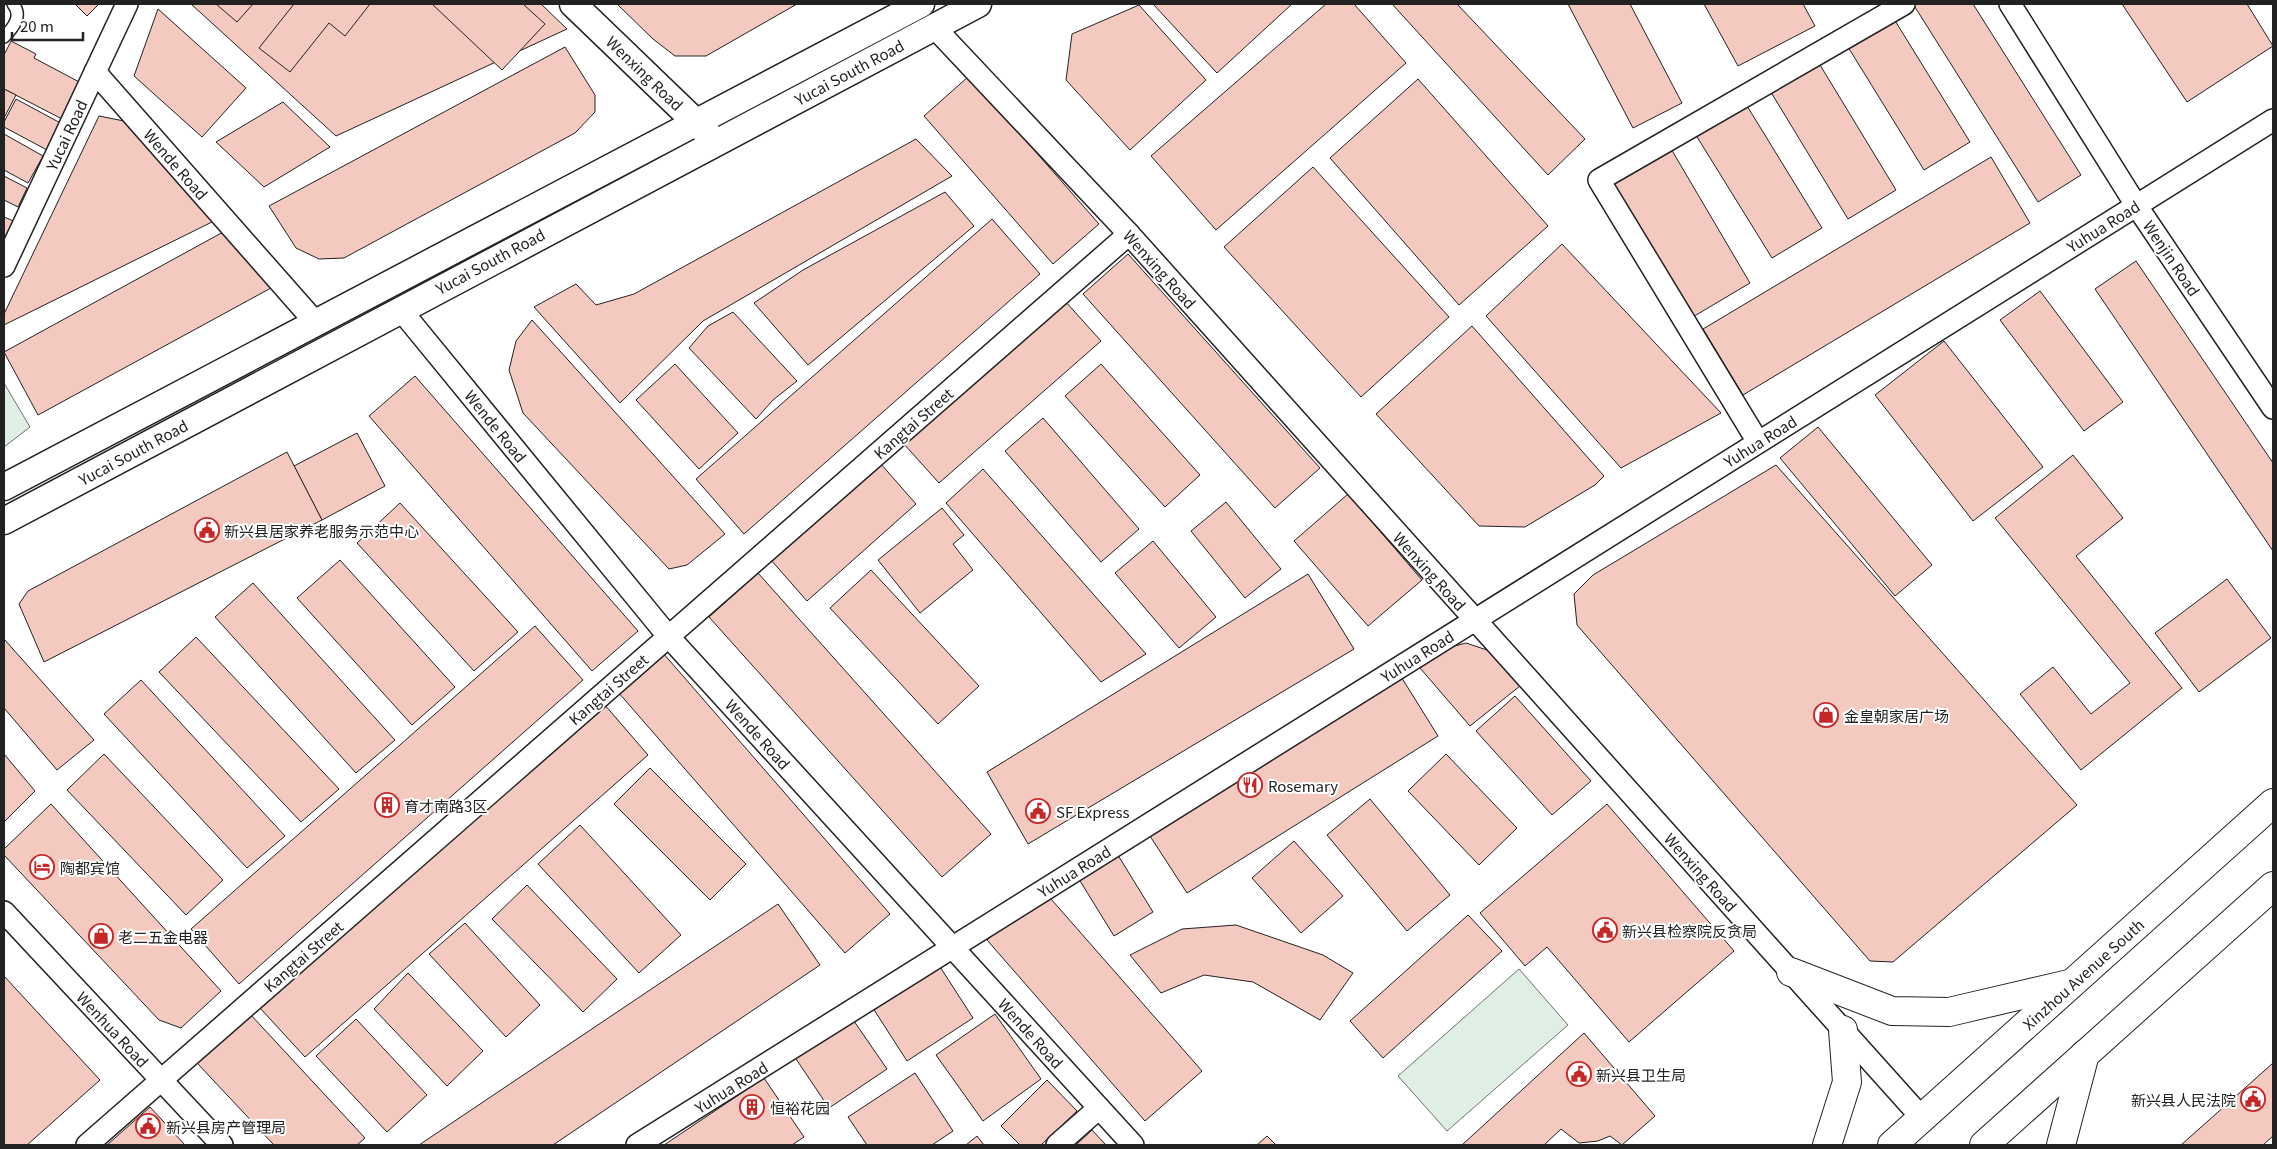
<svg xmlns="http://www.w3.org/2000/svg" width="2277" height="1149" font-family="Georgia,'Noto Sans SC',serif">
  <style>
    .green { fill: #e0efe3; stroke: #6f6f6f }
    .building { fill: #f3c9c0; stroke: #222 }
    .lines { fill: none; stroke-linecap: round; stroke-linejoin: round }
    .service-casing { stroke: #222; stroke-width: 14 }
    .minor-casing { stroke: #222; stroke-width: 24 }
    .tertiary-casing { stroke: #222; stroke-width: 29 }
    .primary-casing { stroke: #222; stroke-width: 30 }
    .service { stroke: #fff; stroke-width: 11 }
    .minor { stroke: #fff; stroke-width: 21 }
    .tertiary { stroke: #fff; stroke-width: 26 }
    .primary { stroke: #fff; stroke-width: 28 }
    .labels { text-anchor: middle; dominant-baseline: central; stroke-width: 4; stroke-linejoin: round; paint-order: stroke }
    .street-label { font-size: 15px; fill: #222; stroke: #fff }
    .poi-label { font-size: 15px; fill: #222; stroke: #fff; text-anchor: start }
  </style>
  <rect width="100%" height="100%" fill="#fff"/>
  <g class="green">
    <path d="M4 383 30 427 4 447Z"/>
    <path d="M1519 969 1568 1025 1447 1131 1398 1076Z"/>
  </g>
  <g class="building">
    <path d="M75 4H99L87 16Z"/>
    <path d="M191 4H541L567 29 336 136Z"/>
    <path d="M216 4H253L237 22Z"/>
    <path d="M294 4H370L345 36 329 23 290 72 259 48Z"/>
    <path d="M432 4H523L545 24 502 70Z"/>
    <path d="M617 4H797L706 56H675L653 39Z"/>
    <path d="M1153 4H1292L1217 73Z"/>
    <path d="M1326 4H1354L1406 63 1216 230 1151 156Z"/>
    <path d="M1392 4H1457L1585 139 1548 175Z"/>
    <path d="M1568 4H1630L1682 103 1633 128Z"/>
    <path d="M1704 4H1803L1815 26 1738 66Z"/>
    <path d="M1913 4H1973L2081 175 2038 202Z"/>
    <path d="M2122 4H2247L2273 46 2187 102Z"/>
    <path d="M1139 5 1206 80 1130 150 1066 80 1072 34Z"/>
    <path d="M158 9 246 88 202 137 134 76Z"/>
    <path d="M1894 19 1970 142 1924 170 1848 47Z"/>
    <path d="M11 41 36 54 34 58 83 84 64 120 4 89V55Z"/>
    <path d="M565 47 595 95V112L575 133 344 258 319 259 296 248 269 206Z"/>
    <path d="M1817 60 1896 190 1848 219 1769 89Z"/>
    <path d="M969 76 1099 224 1053 264 924 116Z"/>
    <path d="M1418 79 1548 226 1459 305 1330 158Z"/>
    <path d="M4 89 16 95 4 118Z"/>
    <path d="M16 99 66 126 47 150 4 127V122Z"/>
    <path d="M1744 101 1822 228 1772 258 1694 132Z"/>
    <path d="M283 102 330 147 264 187 216 142Z"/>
    <path d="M99 116 124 121 216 220 4 325V314Z"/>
    <path d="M4 134 43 156 28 183 4 170Z"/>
    <path d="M916 139 952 176 703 321 620 403 534 307 576 284 596 305 634 294Z"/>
    <path d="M1667 142 1750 283 1686 321 1602 180Z"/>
    <path d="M1991 157 2030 223 1743 395 1703 329Z"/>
    <path d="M1313 167 1449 317 1361 397 1224 247Z"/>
    <path d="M4 176 27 188 18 207 4 200Z"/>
    <path d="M945 192 974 226 808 365 754 303 803 270Z"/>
    <path d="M4 217 16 222 4 248Z"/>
    <path d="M992 219 1040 274 744 534 696 479Z"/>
    <path d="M236 225 271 288 38 415 4 352Z"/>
    <path d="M1562 244 1721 413 1621 468 1486 316Z"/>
    <path d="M1128 254 1320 468 1275 508 1083 294Z"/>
    <path d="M2136 261 2273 463V551L2095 289Z"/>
    <path d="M2040 291 2123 402 2084 431 2000 320Z"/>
    <path d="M1065 301 1101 341 939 483 903 443Z"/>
    <path d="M733 312 797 381 773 400 756 419 689 348 708 326Z"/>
    <path d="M532 320 725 534 687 565 669 569 523 413 509 370 516 341Z"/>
    <path d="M1472 326 1604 476 1595 485 1525 527 1479 526 1376 414Z"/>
    <path d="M1944 341 2043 467 1973 521 1875 395Z"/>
    <path d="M675 364 738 433 699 469 636 400Z"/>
    <path d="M1101 364 1200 475 1165 507 1065 396Z"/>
    <path d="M415 376 638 631 592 671 369 416Z"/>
    <path d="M1043 418 1139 529 1101 562 1005 451Z"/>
    <path d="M1818 427 1932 565 1895 596 1780 458Z"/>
    <path d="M357 433 385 486 322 520 294 466Z"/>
    <path d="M287 452 322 520 44 662 19 604 28 591Z"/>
    <path d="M2073 455 2123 518 2076 556 2182 688 2081 770 2020 694 2053 667 2091 714 2130 683 1995 518Z"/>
    <path d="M880 463 916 504 807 601 771 560Z"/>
    <path d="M1776 465 2077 805 1893 962 1870 961 1577 625 1574 594 1593 575Z"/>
    <path d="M983 469 1146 654 1101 682 946 503Z"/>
    <path d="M1348 494 1422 580 1368 626 1294 541Z"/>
    <path d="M1226 502 1281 569 1245 598 1191 531Z"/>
    <path d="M400 503 518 632 474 671 357 543Z"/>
    <path d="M942 508 964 535 953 544 973 570 920 613 878 560Z"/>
    <path d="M1153 541 1216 617 1179 648 1115 573Z"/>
    <path d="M340 560 455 687 412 725 297 598Z"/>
    <path d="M871 570 979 686 938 724 830 608Z"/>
    <path d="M758 573 991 834 942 877 709 617Z"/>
    <path d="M1308 574 1354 649 1028 844 987 772Z"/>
    <path d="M2227 579 2271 638 2199 692 2155 633Z"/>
    <path d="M253 583 395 740 356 773 215 617Z"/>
    <path d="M535 626 583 680 239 984 191 929Z"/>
    <path d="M196 637 339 789 301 822 159 672Z"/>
    <path d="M4 639 94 740 57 770 4 708Z"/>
    <path d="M1466 643 1496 653 1520 686 1470 726 1420 668 1447 648Z"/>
    <path d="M663 653 890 914 845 953 618 692Z"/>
    <path d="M1400 675 1438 736 1187 893 1148 833Z"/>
    <path d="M141 680 285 836 247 868 104 714Z"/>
    <path d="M1515 696 1591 781 1552 815 1476 731Z"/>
    <path d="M604 704 648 755 305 1057 260 1008Z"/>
    <path d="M4 754 35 791 4 822Z"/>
    <path d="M104 754 223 880 186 915 67 790Z"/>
    <path d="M1446 754 1517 828 1479 865 1408 791Z"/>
    <path d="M650 768 746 864 710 900 614 804Z"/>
    <path d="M1370 799 1450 895 1407 931 1327 835Z"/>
    <path d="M51 804 221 991 181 1028 159 1020 4 855V849Z"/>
    <path d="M1607 804 1734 951 1629 1042 1547 947 1525 966 1480 913Z"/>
    <path d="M580 825 681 935 639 973 538 864Z"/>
    <path d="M1294 841 1343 896 1301 933 1252 878Z"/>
    <path d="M1116 852 1153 912 1114 936 1077 876Z"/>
    <path d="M527 885 617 979 583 1012 492 919Z"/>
    <path d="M1044 891 1202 1071 1145 1121 987 940Z"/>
    <path d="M778 904 820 965 553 1145H419Z"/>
    <path d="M1468 915 1502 951 1383 1058 1350 1021Z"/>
    <path d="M465 923 540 1005 506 1037 429 954Z"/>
    <path d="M1236 925 1323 955 1353 973 1320 1020 1253 982 1204 975 1161 993 1130 955 1182 929Z"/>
    <path d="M935 959 973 1018 907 1061 869 1002Z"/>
    <path d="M408 973 483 1051 447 1086 374 1009Z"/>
    <path d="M4 976 100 1080 27 1145H4Z"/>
    <path d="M847 1011 887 1069 829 1108 790 1050Z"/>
    <path d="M250 1014 365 1138 357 1145H274L197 1063Z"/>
    <path d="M995 1014 1041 1079 983 1121 936 1055Z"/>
    <path d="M356 1019 427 1095 387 1132 316 1056Z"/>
    <path d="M1584 1033 1655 1116 1622 1145 1610 1136 1598 1141 1579 1143 1561 1129 1544 1145H1462Z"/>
    <path d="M2273 1063V1136L2263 1145H2181Z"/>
    <path d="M915 1073 953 1131 932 1145H867L848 1117Z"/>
    <path d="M764 1078 804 1137 792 1145H664Z"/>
    <path d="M1047 1080 1077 1111 1041 1145H1020L1001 1126Z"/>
    <path d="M150 1107 185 1145H107Z"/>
    <path d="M1092 1130 1106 1145H1076Z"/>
    <path d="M977 1136 984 1145H966Z"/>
    <path d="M1267 1136 1276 1145H1257Z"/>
  </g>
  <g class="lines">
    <defs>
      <path id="service" d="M4 37C13 28 23 16 13 4"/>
      <g id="minor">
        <path d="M2010 4 2136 205 2273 408"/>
        <path d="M934 27 1129 234 1922 1118"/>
        <path d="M95 72 316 323"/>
        <path d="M4 266 127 4"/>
        <path d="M400 309 668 636 1133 1145"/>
        <path d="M1758 442 1599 180 1904 4"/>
        <path d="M4 912 222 1145"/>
        <path d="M87 1145 1129 234"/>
        <path d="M637 1145 2273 120"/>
        <path d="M1057 1145 1099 1108"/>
      </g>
      <g id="tertiary">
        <path d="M573 4 707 133"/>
        <path d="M4 487 921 4"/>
        <path d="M4 521 978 4"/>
      </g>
      <g id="primary">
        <path d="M1791 972 1892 1011 1949 1012 2069 984"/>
        <path d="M1827 1145 1847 1082 1843 1030"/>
        <path d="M1892 1145 2273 803"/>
        <path d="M1984 1145 2273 886"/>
        <path d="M2061 1145 2085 1054"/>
      </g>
    </defs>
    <use href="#service" class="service-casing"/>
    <use href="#minor" class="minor-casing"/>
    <use href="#tertiary" class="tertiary-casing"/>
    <use href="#primary" class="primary-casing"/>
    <use href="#service" class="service"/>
    <use href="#minor" class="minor"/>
    <use href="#tertiary" class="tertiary"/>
    <use href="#primary" class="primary"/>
  </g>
  <defs>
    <symbol id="civic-ring" viewBox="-11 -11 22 22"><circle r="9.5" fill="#fff" stroke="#c62828" stroke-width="1.5"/><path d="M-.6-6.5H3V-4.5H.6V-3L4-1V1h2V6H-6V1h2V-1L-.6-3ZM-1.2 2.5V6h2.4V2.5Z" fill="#c62828"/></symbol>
    <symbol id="shop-ring" viewBox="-11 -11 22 22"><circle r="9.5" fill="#fff" stroke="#c62828" stroke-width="1.5"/><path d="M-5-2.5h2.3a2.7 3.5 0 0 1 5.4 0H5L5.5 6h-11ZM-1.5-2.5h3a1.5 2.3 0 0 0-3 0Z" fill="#c62828"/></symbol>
    <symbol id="restaurant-ring" viewBox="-11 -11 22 22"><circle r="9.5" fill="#fff" stroke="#c62828" stroke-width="1.5"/><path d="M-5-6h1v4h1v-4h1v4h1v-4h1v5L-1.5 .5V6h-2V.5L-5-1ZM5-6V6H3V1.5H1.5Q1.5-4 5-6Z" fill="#c62828"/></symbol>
    <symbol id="building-ring" viewBox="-11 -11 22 22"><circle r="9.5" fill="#fff" stroke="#c62828" stroke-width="1.5"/><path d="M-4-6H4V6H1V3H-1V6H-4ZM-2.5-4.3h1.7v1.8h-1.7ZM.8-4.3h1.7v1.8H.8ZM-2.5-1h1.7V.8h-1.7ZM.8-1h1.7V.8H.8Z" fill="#c62828"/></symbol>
    <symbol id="hotel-ring" viewBox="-11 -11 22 22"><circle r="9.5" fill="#fff" stroke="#c62828" stroke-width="1.5"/><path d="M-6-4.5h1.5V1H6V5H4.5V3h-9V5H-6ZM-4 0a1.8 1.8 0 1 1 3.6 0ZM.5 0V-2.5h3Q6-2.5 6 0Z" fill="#c62828"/></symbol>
  </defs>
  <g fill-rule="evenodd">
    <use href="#civic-ring" x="193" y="516" width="28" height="28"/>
    <use href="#shop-ring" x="1812" y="701" width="28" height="28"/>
    <use href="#restaurant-ring" x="1236" y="771" width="28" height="28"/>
    <use href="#building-ring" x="373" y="791" width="28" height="28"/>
    <use href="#civic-ring" x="1024" y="797" width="28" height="28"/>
    <use href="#hotel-ring" x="28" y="853" width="28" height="28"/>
    <use href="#civic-ring" x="1591" y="916" width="28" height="28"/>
    <use href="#shop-ring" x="87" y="922" width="28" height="28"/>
    <use href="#civic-ring" x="1565" y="1060" width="28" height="28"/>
    <use href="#civic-ring" x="2239" y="1085" width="28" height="28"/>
    <use href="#building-ring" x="738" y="1093" width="28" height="28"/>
    <use href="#civic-ring" x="134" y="1112" width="28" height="28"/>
  </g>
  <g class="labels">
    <g class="street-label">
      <text transform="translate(849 72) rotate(-28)">Yucai South Road</text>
      <text transform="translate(645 73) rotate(44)">Wenxing Road</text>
      <text transform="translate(66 135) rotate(-65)">Yucai Road</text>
      <text transform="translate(176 164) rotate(49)">Wende Road</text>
      <text transform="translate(2103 226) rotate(-32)">Yuhua Road</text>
      <text transform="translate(2172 258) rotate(56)">Wenjin Road</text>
      <text transform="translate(490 261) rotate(-28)">Yucai South Road</text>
      <text transform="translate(1160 269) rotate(48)">Wenxing Road</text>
      <text transform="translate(913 423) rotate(-41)">Kangtai Street</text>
      <text transform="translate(496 426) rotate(51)">Wende Road</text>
      <text transform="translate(1760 441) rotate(-32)">Yuhua Road</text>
      <text transform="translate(133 452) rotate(-28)">Yucai South Road</text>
      <text transform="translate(1430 571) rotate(48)">Wenxing Road</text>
      <text transform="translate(1417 656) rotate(-32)">Yuhua Road</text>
      <text transform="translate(608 689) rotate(-41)">Kangtai Street</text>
      <text transform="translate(758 734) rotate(48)">Wende Road</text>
      <text transform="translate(1074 871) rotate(-32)">Yuhua Road</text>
      <text transform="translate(1701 872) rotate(48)">Wenxing Road</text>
      <text transform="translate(303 956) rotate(-41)">Kangtai Street</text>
      <text transform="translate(2083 974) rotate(-42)">Xinzhou Avenue South</text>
      <text transform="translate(113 1029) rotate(47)">Wenhua Road</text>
      <text transform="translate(1031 1033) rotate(48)">Wende Road</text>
      <text transform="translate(731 1087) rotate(-32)">Yuhua Road</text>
    </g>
    <g class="poi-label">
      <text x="224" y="530">新兴县居家养老服务示范中心</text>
      <text x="1844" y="715">金皇朝家居广场</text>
      <text x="1268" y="785">Rosemary</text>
      <text x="404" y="805">育才南路3区</text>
      <text x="1056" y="811">SF Express</text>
      <text x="60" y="867">陶都宾馆</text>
      <text x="1622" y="930">新兴县检察院反贪局</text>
      <text x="118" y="936">老二五金电器</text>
      <text x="1596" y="1074">新兴县卫生局</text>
      <text x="2236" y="1099" text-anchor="end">新兴县人民法院</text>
      <text x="770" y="1107">恒裕花园</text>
      <text x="166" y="1126">新兴县房产管理局</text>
    </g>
  </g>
  <rect width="2277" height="1149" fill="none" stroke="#222222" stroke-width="10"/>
  <path d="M12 32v8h71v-8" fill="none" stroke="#222222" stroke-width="2.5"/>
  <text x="20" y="32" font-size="15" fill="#222222" stroke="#ffffff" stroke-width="4" paint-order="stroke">20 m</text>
</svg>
